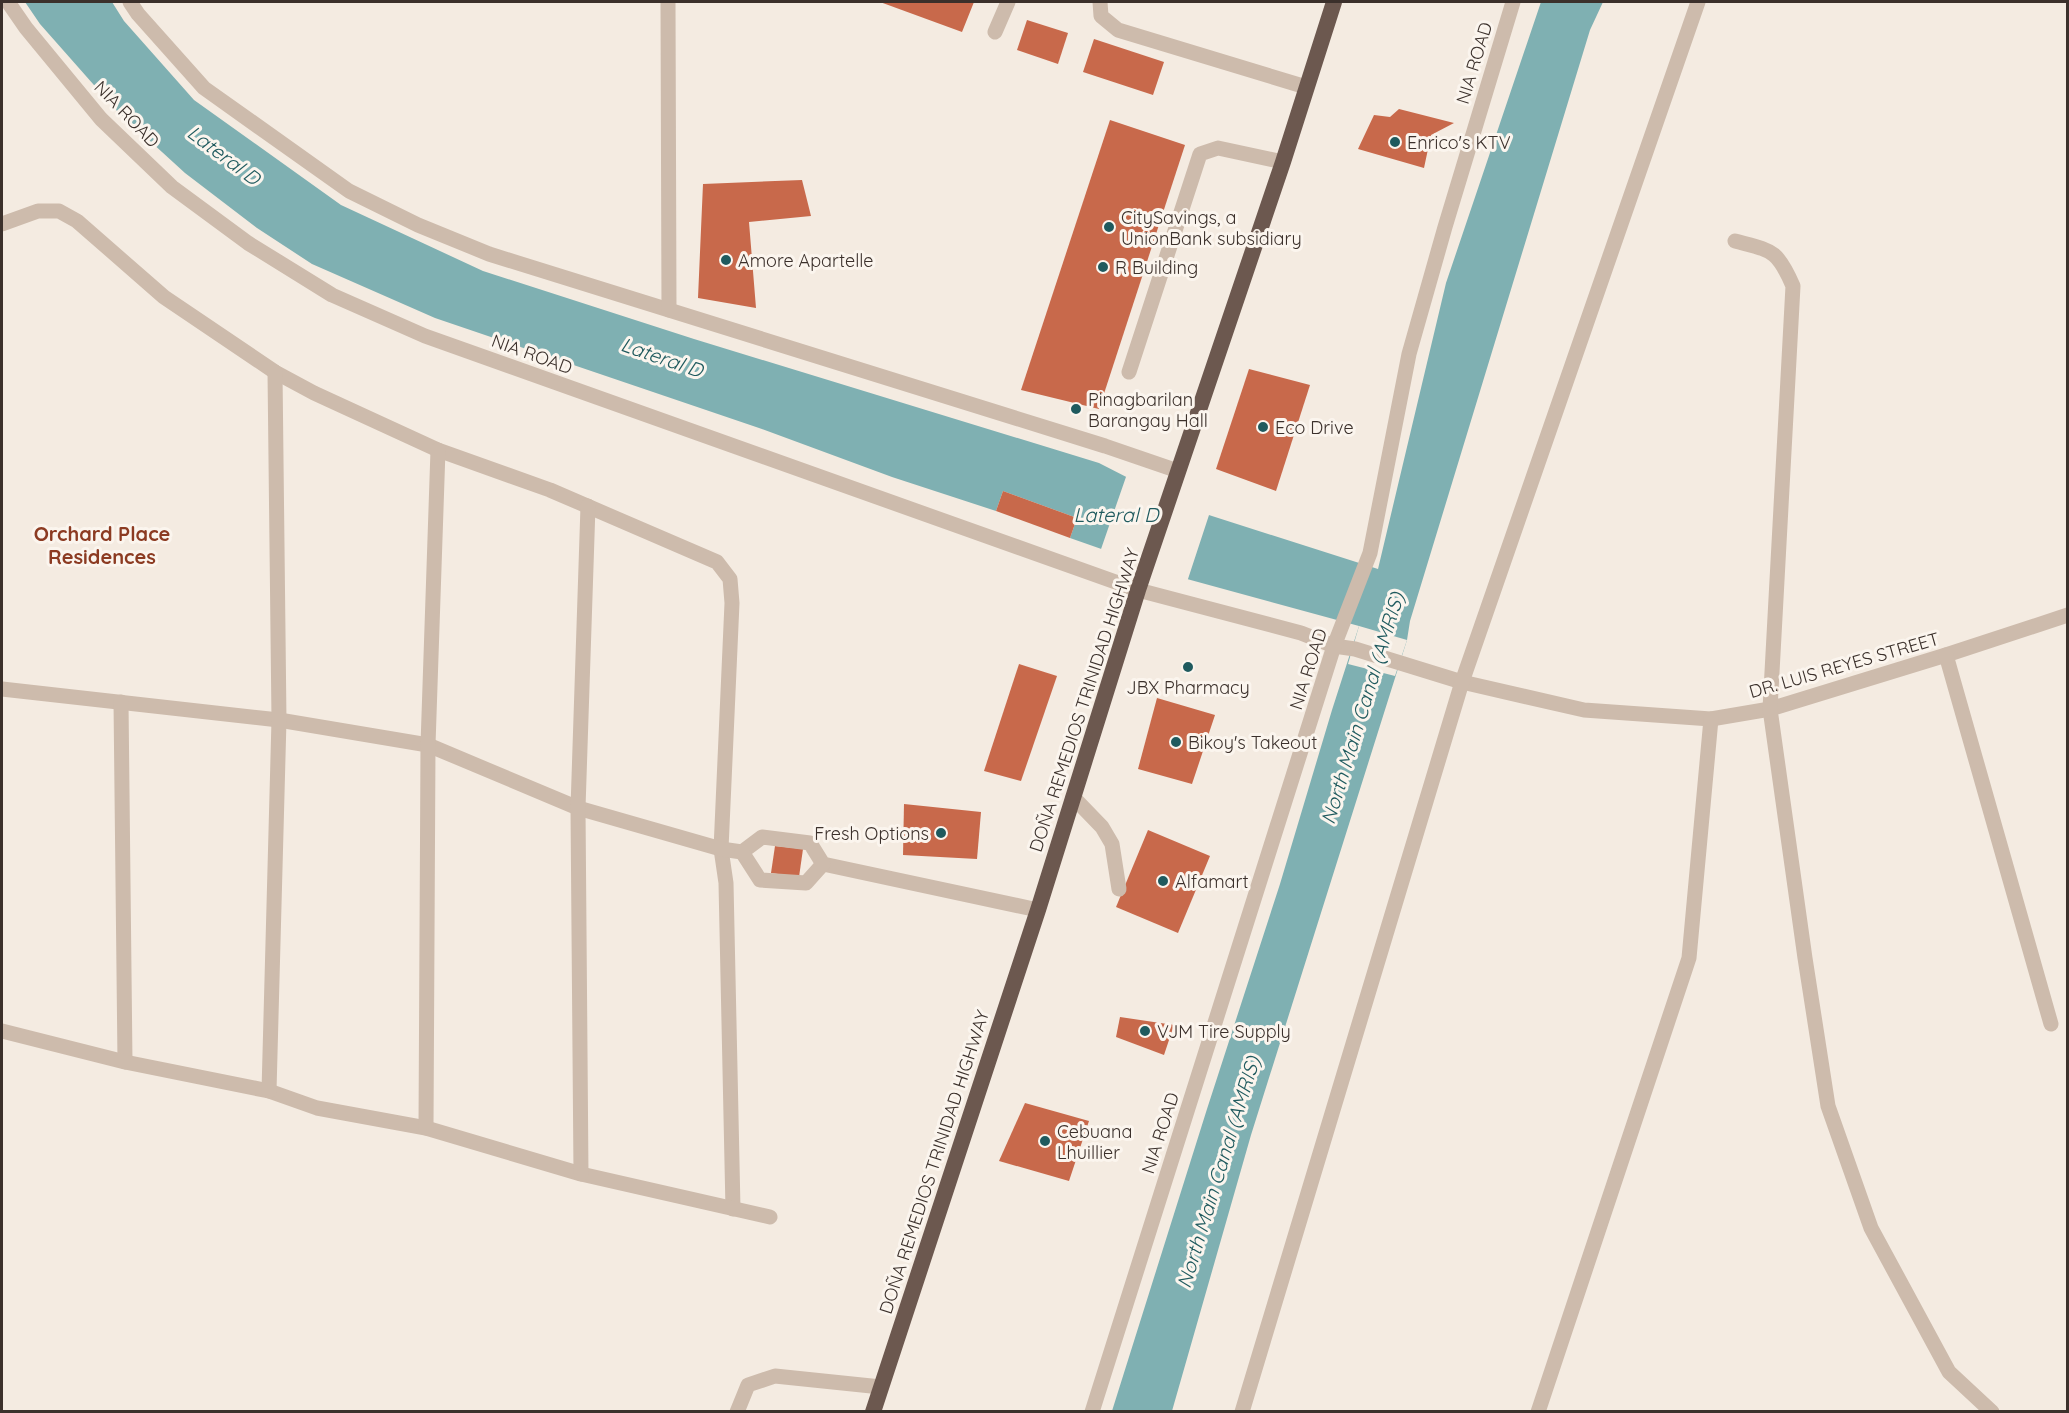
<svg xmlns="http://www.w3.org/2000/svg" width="2069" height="1413" font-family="Quicksand,sans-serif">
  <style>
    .water { fill: #7fb0b2 }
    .pier { fill: #f4ebe1 }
    .building { fill: #c8694b }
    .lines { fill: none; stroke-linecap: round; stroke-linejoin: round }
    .service { stroke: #cdbbac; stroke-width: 15 }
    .minor { stroke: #cdbbac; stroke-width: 15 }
    .tertiary { stroke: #cdbbac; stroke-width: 15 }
    .trunk { stroke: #6c584f; stroke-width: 16 }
    .poi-dot { fill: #1f5a5e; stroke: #fbf5ee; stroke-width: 2 }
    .labels { text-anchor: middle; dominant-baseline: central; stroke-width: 6; stroke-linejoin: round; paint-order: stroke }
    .street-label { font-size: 18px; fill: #3b302b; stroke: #fbf5ee }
    .poi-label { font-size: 18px; fill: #3b302b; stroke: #fbf5ee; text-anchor: start }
    .water-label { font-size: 20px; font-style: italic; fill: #1f5a5e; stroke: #fbf5ee }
    .neighbourhood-label { font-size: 20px; font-weight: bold; fill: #8c3b22; stroke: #fbf5ee }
  </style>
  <rect width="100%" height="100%" fill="#f4ebe1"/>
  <path class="water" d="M25 2H112L124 21 194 100 341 205 483 271 694 339 1099 463 1187 508 1378 569 1446 283 1541 2H1603L1590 30 1410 621 1407 640 1251 1135 1172 1411H1112L1207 1109 1280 884 1332 710 1359 626 1187 579 1070 538 1077 518 1003 491 996 511 892 477 759 428 435 318 312 264 257 228 185 173 116 110 40 24Z"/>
  <g class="pier">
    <path d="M1127 474 1188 505 1210 512 1187 582 1100 552Z"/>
    <path d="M1359 626 1407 640 1395 676 1348 664Z"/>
  </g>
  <g class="building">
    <path d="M880 2H974L962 32Z"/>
    <path d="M1027 20 1068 33 1058 64 1017 50Z"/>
    <path d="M1094 39 1164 62 1153 95 1083 72Z"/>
    <path d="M1399 109 1454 123 1431 135 1424 168 1358 149 1374 115 1390 117Z"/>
    <path d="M1110 120 1185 145 1099 409 1021 390Z"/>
    <path d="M802 180 811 216 749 222 756 308 698 298 703 184Z"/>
    <path d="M1249 369 1310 385 1276 491 1216 469Z"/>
    <path d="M1003 491 1077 518 1070 538 996 511Z"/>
    <path d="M1019 664 1057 676 1021 781 984 771Z"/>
    <path d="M1157 698 1215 715 1192 784 1138 769Z"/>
    <path d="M904 804 981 812 977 859 903 855Z"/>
    <path d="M1148 830 1210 856 1178 933 1116 907Z"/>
    <path d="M775 846 803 849 799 877 771 873Z"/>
    <path d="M1120 1017 1174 1025 1164 1055 1116 1037Z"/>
    <path d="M1025 1103 1089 1121 1069 1181 999 1161Z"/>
  </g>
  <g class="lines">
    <g class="service">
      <path d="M1100 2 1101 16 1118 30 1306 87"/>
      <path d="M995 32 1008 2"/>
      <path d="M1129 372 1200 154 1218 148 1283 162"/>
      <path d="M1073 797 1102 827 1112 844 1119 889"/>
      <path d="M737 1412 748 1385 775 1376 881 1387"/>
    </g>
    <g class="minor">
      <path d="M8 2 26 28 101 119 172 187 248 243 332 295 425 336 1138 590 1301 633 1334 646 1355 649 1462 682 1584 710 1711 719 1770 709 1946 655 2068 615"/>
      <path d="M130 2 138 14 204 88 349 191 418 225 489 254 1105 446 1178 471"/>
      <path d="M668 2 669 310"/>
      <path d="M2 224 38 211H59L77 221 164 297 275 372 314 393 438 450 550 490 717 562 730 579 732 603 721 849 726 883 733 1209"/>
      <path d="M1735 241C1772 251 1777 249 1793 286L1770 709 1805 958 1828 1106 1871 1228 1949 1372 1992 1412"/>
      <path d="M1946 655 2051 1024"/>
      <path d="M2 689 279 720 428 745 578 808 721 849 742 852 762 837 810 843 823 864 1038 910"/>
      <path d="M121 702 125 1062"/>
      <path d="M742 852 760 880 806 883 823 864"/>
      <path d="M2 1031 125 1062 269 1091 317 1108 426 1128 581 1174 770 1217"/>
      <path d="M269 1091 279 720 275 372"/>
      <path d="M426 1128 428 745 438 450"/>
      <path d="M581 1174 578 808 588 506"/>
      <path d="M1092 1412 1334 646"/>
      <path d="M1242 1412 1462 682 1698 2"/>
      <path d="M1538 1412 1689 958 1711 719"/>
    </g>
    <path class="tertiary" d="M1334 646 1370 553 1409 354 1445 227 1513 2"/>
    <path class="trunk" d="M873 1412 1038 910 1138 590 1283 162 1334 2"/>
  </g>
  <g class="poi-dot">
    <circle cx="1395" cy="142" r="6"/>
    <circle cx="1109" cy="227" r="6"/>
    <circle cx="726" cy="260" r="6"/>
    <circle cx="1103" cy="267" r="6"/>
    <circle cx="1076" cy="409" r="6"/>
    <circle cx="1263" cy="427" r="6"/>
    <circle cx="1188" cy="667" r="6"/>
    <circle cx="1176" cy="742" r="6"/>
    <circle cx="941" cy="833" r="6"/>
    <circle cx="1163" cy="881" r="6"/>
    <circle cx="1145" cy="1031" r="6"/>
    <circle cx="1045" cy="1141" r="6"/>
  </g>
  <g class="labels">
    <g class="street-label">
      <text transform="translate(1474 63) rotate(-73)">NIA ROAD</text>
      <text transform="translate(127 114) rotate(46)">NIA ROAD</text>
      <text transform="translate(532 354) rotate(20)">NIA ROAD</text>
      <text transform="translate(1844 665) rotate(-16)">DR. LUIS REYES STREET</text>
      <text transform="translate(1308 669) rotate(-72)">NIA ROAD</text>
      <text transform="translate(1084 700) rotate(-72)">DOÑA REMEDIOS TRINIDAD HIGHWAY</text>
      <text transform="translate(1160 1133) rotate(-72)">NIA ROAD</text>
      <text transform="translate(934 1162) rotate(-72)">DOÑA REMEDIOS TRINIDAD HIGHWAY</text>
    </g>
    <g class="poi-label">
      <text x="1407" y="142">Enrico's KTV</text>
      <text x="1121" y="217">CitySavings, a<tspan x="1121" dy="21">UnionBank subsidiary</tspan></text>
      <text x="738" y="260">Amore Apartelle</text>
      <text x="1115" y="267">R Building</text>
      <text x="1088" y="399">Pinagbarilan<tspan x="1088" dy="21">Barangay Hall</tspan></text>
      <text x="1275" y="427">Eco Drive</text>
      <text x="1188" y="687" text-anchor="middle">JBX Pharmacy</text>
      <text x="1188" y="742">Bikoy's Takeout</text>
      <text x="929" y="833" text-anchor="end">Fresh Options</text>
      <text x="1175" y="881">Alfamart</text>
      <text x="1157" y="1031">VJM Tire Supply</text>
      <text x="1057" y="1131">Cebuana<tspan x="1057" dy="21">Lhuillier</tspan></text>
    </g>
    <g class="water-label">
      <text transform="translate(224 155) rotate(37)">Lateral D</text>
      <text transform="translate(662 357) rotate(19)">Lateral D</text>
      <text x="1116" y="514">Lateral D</text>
      <text transform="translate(1362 708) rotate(-73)">North Main Canal (AMRIS)</text>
      <text transform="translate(1218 1172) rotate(-73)">North Main Canal (AMRIS)</text>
    </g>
    <g class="neighbourhood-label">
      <text x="102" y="533">Orchard Place<tspan x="102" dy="23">Residences</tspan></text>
    </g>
  </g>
  <rect width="2069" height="1413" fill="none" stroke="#3b302b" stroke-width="6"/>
</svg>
